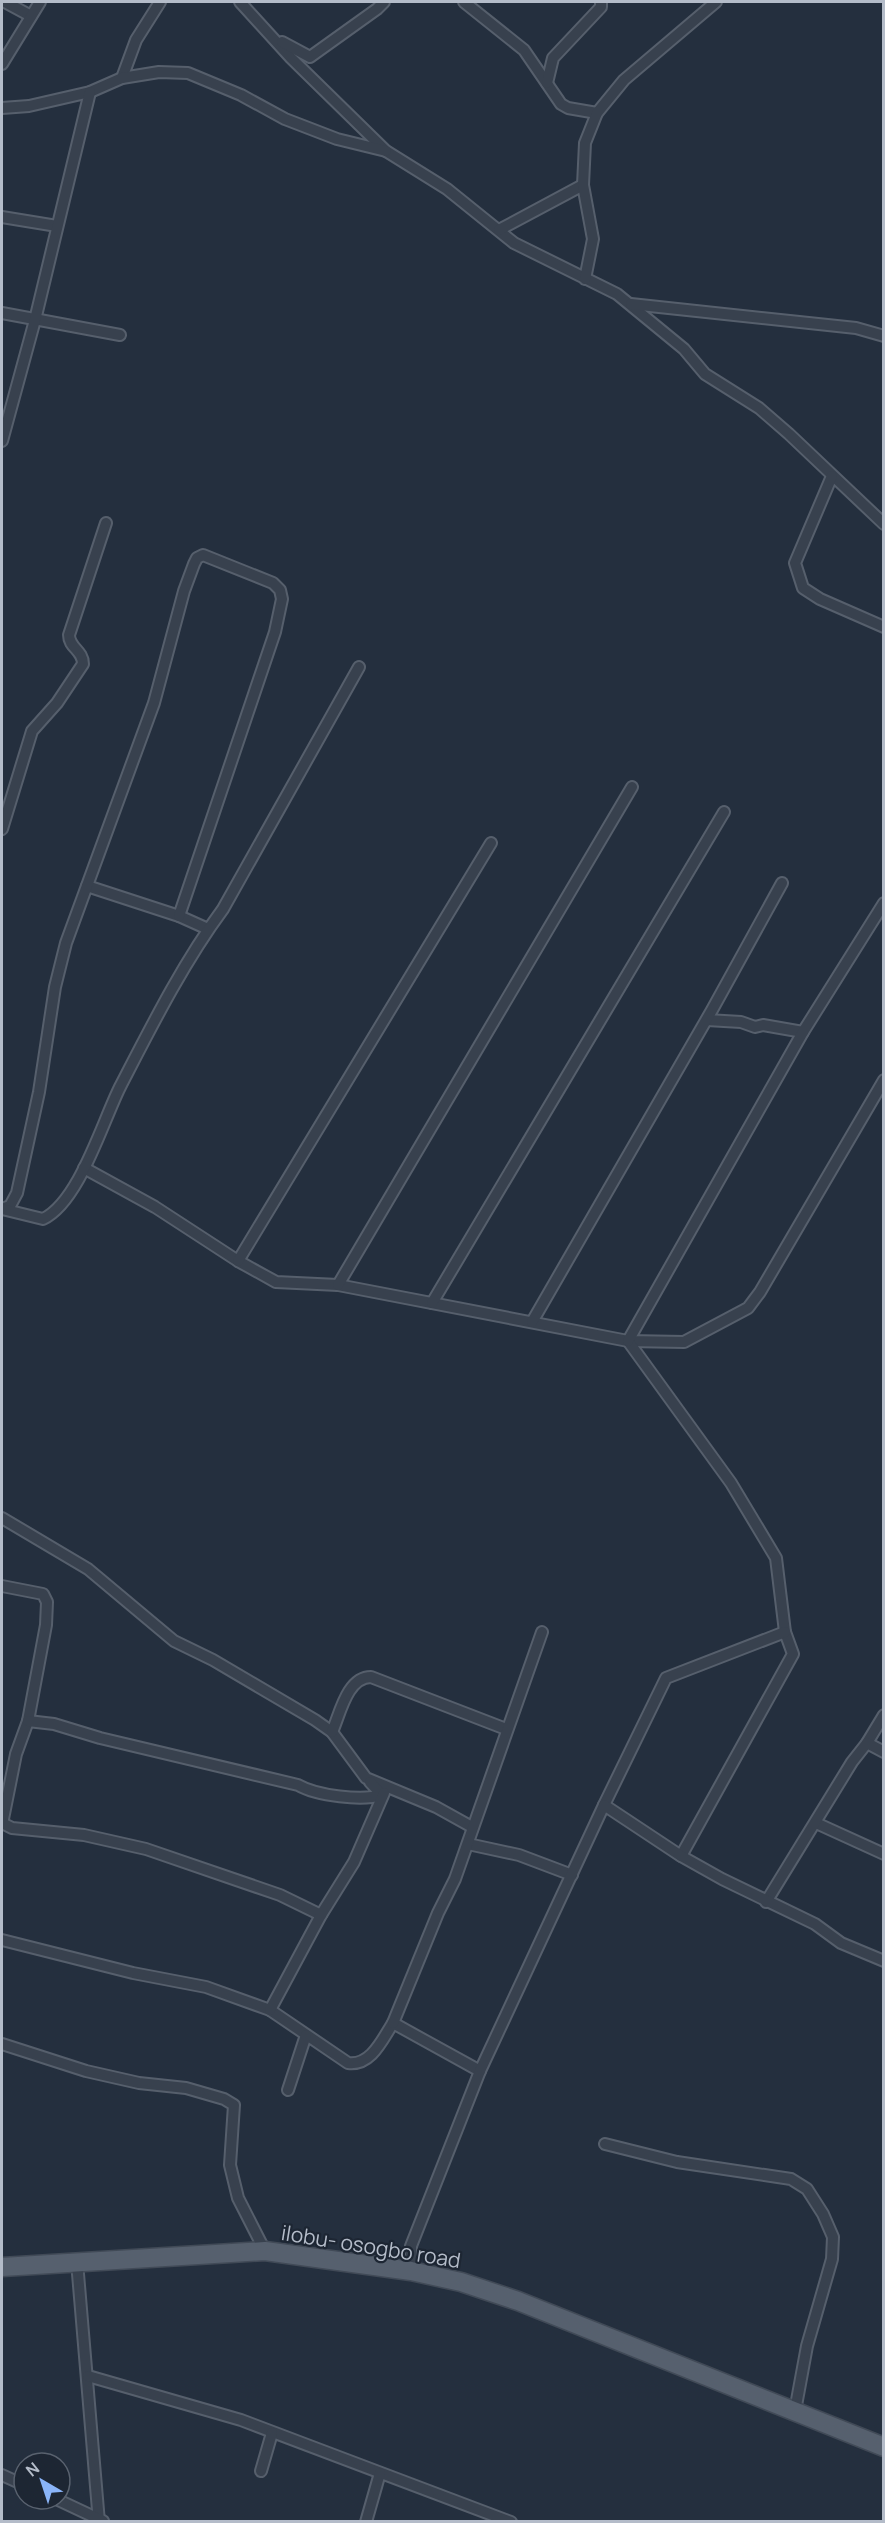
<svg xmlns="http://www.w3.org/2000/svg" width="885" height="2523" font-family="Manrope,sans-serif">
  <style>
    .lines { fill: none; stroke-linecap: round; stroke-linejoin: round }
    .street-casing { stroke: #565f6c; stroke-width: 14 }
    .primary-casing { stroke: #414a57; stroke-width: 21 }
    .street { stroke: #38414e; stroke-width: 10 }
    .primary { stroke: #56606e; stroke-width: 18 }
    .labels { text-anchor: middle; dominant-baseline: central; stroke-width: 4.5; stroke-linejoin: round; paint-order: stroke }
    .street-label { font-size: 21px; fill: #b4bcc9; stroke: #1d2633 }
  </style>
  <rect width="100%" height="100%" fill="#242f3e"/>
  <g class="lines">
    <defs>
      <g id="street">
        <path d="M5 2 31 16"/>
        <path d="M240 2 291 58 386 151 447 189 514 243 617 294 684 349 705 374 759 408 789 434 884 524"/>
        <path d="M464 2 524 50 561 104 568 108 597 113"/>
        <path d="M282 42 310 57 377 9 384 2"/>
        <path d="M2 64 40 2"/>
        <path d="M122 78 136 40 160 2"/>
        <path d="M547 83 553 58 601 7V2"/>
        <path d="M2 108 29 106 90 92 122 78 159 72 188 73 241 95 285 119 337 139 386 151"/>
        <path d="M2 217 57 226"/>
        <path d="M499 230 583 185"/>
        <path d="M585 279 593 239 583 185 585 143 597 113 624 80 716 2"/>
        <path d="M631 304 856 328 884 336"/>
        <path d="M2 313 120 335"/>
        <path d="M2 441 35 320 90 92"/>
        <path d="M832 476 795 563 803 588 820 599 884 627"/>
        <path d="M2 829 32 731 57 703 83 664C83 650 69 648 69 635L106 523"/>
        <path d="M87 886 179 916 208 929"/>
        <path d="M707 1020 741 1022 755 1027 763 1025 803 1032"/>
        <path d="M84 1168 155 1207 238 1261 276 1282 338 1285 628 1341 684 1342 748 1308 760 1292 884 1080"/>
        <path d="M2 1209 10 1206 17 1193 39 1092 55 987 66 943 154 703 184 591 194 564 197 558 203 555 273 583 280 590 282 599 275 632 179 916"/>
        <path d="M2 1209 43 1219C79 1202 102 1123 120 1087 151 1027 183 963 223 909L359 667"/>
        <path d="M238 1261 491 843"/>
        <path d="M338 1285 632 787"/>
        <path d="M432 1303 724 812"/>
        <path d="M532 1322 712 1010 782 883"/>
        <path d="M628 1341 731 1483 776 1558 785 1632 793 1654 681 1856"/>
        <path d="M628 1341 803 1032 884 903"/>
        <path d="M2 1518 88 1569 174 1641 213 1660 315 1720 332 1732 366 1778 436 1807 472 1827"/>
        <path d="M2 1586 43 1594 47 1602 46 1625 28 1721 16 1754 2 1824"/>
        <path d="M28 1721 54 1724 100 1738 298 1785C317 1796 362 1801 382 1795L370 1782"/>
        <path d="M332 1732C340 1714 347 1677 371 1677L506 1729"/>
        <path d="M867 1743 884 1715"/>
        <path d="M604 1805 666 1678 785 1632"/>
        <path d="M2 1823 12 1828 84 1835 146 1849 280 1895 321 1915"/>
        <path d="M816 1823 884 1854"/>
        <path d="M468 1844 519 1855 572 1875"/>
        <path d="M766 1902 852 1762 867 1743 884 1752"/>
        <path d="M2 1940 133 1973 206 1987 270 2010 348 2063C371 2066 382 2040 393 2023L480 2071"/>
        <path d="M270 2010 321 1915 354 1862 384 1793"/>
        <path d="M393 2023 438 1913 455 1879 542 1632"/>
        <path d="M2 2044 86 2071 139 2083 186 2088 224 2099 234 2105 230 2165 238 2198 265 2251"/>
        <path d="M288 2090 306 2035"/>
        <path d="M605 2144 677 2162 791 2179 807 2189 823 2214 833 2237 832 2259 807 2346 795 2411"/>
        <path d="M77 2262 99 2522"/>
        <path d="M411 2271V2246L480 2071 604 1805 681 1856 722 1879 815 1924 841 1943 884 1961"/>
        <path d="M88 2376 241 2420 511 2522"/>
        <path d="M261 2471 272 2433"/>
        <path d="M2 2475 24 2485"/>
        <path d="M56 2499 103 2521"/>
        <path d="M366 2522 380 2473"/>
      </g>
      <path id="primary" d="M2 2267 265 2251 411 2271 461 2282 518 2301 884 2447"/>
    </defs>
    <use href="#street" class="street-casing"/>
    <use href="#primary" class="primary-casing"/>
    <use href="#street" class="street"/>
    <use href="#primary" class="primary"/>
  </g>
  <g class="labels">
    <g class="street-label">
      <text transform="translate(371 2246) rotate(9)">ilobu- osogbo road</text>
    </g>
  </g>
  <rect width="885" height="2523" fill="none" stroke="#b4bcc9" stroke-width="6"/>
  <g transform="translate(42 2481) rotate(321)"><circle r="28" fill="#1d2633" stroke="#59626f" stroke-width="1.5"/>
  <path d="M0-4.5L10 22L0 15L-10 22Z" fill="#8ab4f8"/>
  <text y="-9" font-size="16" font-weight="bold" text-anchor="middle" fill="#b4bcc9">N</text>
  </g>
</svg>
